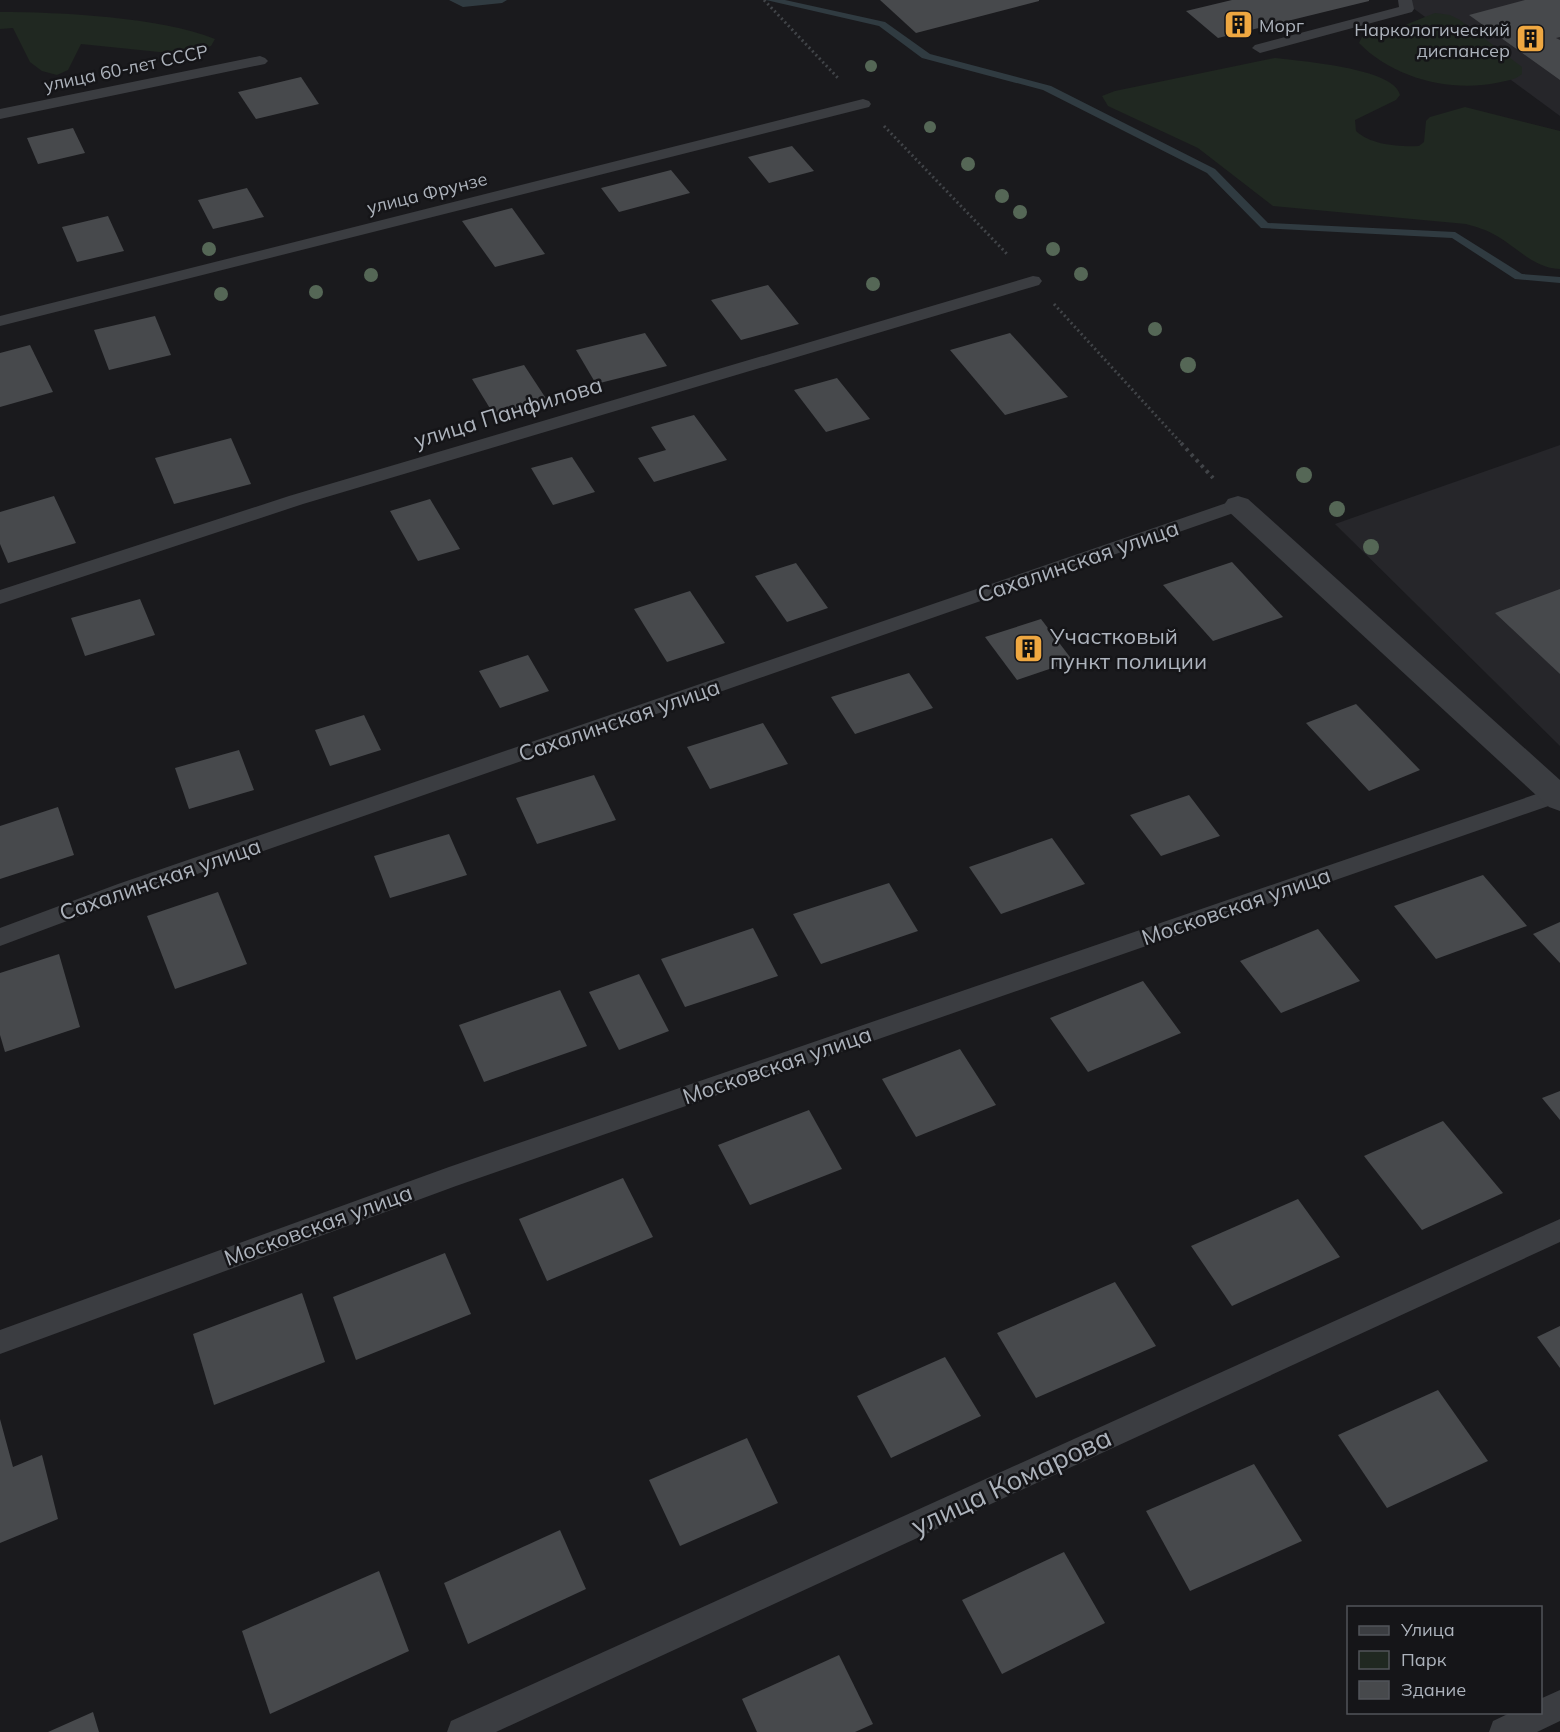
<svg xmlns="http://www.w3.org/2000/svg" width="1560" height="1732" font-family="Mulish,sans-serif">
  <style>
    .built { fill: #26262a }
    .green { fill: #202821 }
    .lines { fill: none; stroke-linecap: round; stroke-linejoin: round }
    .stream { fill: #303b41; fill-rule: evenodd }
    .building { fill: #47494c }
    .path-far1 { stroke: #414448; stroke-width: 3; stroke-dasharray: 2 3; stroke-linecap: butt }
    .path { stroke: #414448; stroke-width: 4; stroke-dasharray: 3 4.5; stroke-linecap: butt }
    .lane { fill: #3b3d41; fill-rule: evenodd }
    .street { fill: #3b3d41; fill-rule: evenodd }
    .tree { fill: #556756 }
    .labels { text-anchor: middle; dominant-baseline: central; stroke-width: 5; stroke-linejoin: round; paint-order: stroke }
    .far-poi-label { font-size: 18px; fill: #adb3bc; stroke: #151518; text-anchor: start }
    .far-street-label { font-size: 18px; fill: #adb3bc; stroke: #151518 }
    .street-label { font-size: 22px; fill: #adb3bc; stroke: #151518 }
    .poi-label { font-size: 22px; fill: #adb3bc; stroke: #151518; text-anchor: start }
    .near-street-label { font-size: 27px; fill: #adb3bc; stroke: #151518 }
  </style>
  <rect width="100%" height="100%" fill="#1a1a1d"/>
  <g class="built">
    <path d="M1402 0H1560V116Z"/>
    <path d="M1560 445V746L1335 524Z"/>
  </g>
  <g class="green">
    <path d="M0 12C60 12 160 17 215 39L211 46 179 54 81 44 68 70 57 75 42 71 30 62 13 28 0 29Z"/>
    <path d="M1435 13 1450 15 1460 20 1522 67V74C1515 80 1506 81 1496 83 1449 92 1393 78 1359 43L1362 37 1400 27Z"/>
    <path d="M1275 58C1299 61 1395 68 1400 95L1396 100 1355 120 1356 131C1371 145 1399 147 1419 146L1424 142 1426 121 1430 117 1465 107 1560 131V269C1534 268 1519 249 1497 236 1487 230 1477 227 1466 224L1273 206 1198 148 1108 106 1102 96 1115 91Z"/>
  </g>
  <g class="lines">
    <g class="stream">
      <path d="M449 0H507L502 3 463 7Z"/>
      <path d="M766 0H785L885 22 930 54 1051 86 1215 169 1268 223 1455 232 1522 274 1560 277V283L1515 279 1452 238 1261 228 1207 173 1043 90 922 58 879 26Z"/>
    </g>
  </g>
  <g class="building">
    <path d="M880 0H1039V1L916 33Z"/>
    <path d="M1232 0H1369V1L1218 38 1186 11Z"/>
    <path d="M1525 0H1560V37L1556 38 1560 40V80L1469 15Z"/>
    <path d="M301 77 319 104 256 119 238 92Z"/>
    <path d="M73 128 85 153 38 164 27 138Z"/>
    <path d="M792 146 814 171 769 183 748 157Z"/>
    <path d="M671 170 690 193 619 212 601 188Z"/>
    <path d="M247 188 264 217 213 229 198 200Z"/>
    <path d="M512 208 545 254 495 267 462 221Z"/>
    <path d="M108 216 124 251 77 262 62 227Z"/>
    <path d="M768 285 799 324 741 340 711 300Z"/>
    <path d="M155 316 171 355 109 370 94 330Z"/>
    <path d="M645 333 667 366 596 384 576 350Z"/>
    <path d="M1010 333 1068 397 1005 415 950 350Z"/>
    <path d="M30 345 53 392 0 407V353Z"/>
    <path d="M524 365 547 400 494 415 472 379Z"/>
    <path d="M837 378 870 419 826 432 794 390Z"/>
    <path d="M694 415 727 460 654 482 638 458 666 450 651 427Z"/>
    <path d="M231 438 251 484 174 504 155 458Z"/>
    <path d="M572 457 595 492 553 505 531 468Z"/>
    <path d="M54 496 76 543 8 563 0 544V512Z"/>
    <path d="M430 499 460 549 418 561 390 511Z"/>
    <path d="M1232 562 1283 617 1213 641 1163 585Z"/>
    <path d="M796 563 828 608 787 622 755 576Z"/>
    <path d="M1560 589V674L1495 613Z"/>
    <path d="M690 591 725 643 667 662 634 609Z"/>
    <path d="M140 599 155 635 85 656 71 618Z"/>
    <path d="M1041 619 1073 661 1017 680 985 637Z"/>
    <path d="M528 655 549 691 500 708 479 671Z"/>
    <path d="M909 673 933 708 855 734 831 697Z"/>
    <path d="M1356 704 1420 770 1369 791 1306 723Z"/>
    <path d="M364 715 381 750 330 766 315 730Z"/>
    <path d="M763 723 788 764 710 789 687 747Z"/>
    <path d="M239 750 254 790 189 809 175 768Z"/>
    <path d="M594 775 616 820 537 844 516 798Z"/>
    <path d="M1189 795 1220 836 1161 856 1130 815Z"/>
    <path d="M58 807 74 855 0 879V826Z"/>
    <path d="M449 834 467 875 390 898 374 856Z"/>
    <path d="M1052 838 1085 884 1001 914 969 867Z"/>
    <path d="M1483 875 1527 926 1436 959 1394 906Z"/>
    <path d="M889 883 918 931 821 964 793 914Z"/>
    <path d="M218 892 247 964 175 989 147 916Z"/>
    <path d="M1560 922V963L1533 934Z"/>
    <path d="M753 928 778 976 685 1007 661 959Z"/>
    <path d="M1318 929 1360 981 1281 1013 1240 961Z"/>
    <path d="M59 954 80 1027 5 1052 0 1035V973Z"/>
    <path d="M639 974 669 1031 619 1050 589 992Z"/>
    <path d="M1143 981 1181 1033 1088 1072 1050 1018Z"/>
    <path d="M560 990 587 1046 484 1082 459 1025Z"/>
    <path d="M960 1049 996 1105 916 1137 882 1079Z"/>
    <path d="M1560 1091V1120L1542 1098Z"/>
    <path d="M809 1110 842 1169 750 1205 718 1145Z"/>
    <path d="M1443 1121 1503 1193 1422 1230 1364 1156Z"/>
    <path d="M623 1178 653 1237 547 1281 519 1219Z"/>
    <path d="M1298 1199 1340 1257 1232 1306 1191 1246Z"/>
    <path d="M445 1253 471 1314 356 1360 333 1297Z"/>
    <path d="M1115 1282 1156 1346 1036 1398 997 1333Z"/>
    <path d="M302 1293 325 1362 214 1405 193 1334Z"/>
    <path d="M1560 1326V1368L1537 1337Z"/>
    <path d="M945 1357 981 1416 891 1458 857 1396Z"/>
    <path d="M1438 1390 1488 1461 1387 1508 1338 1435Z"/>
    <path d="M0 1419 13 1467 42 1455 58 1519 0 1543Z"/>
    <path d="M747 1438 778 1503 680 1546 649 1480Z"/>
    <path d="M1254 1464 1302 1541 1190 1591 1146 1511Z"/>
    <path d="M560 1530 586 1589 468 1644 444 1583Z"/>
    <path d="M1064 1552 1105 1623 1002 1674 962 1600Z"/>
    <path d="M379 1571 409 1651 270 1714 242 1631Z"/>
    <path d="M839 1655 873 1724 855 1732H757L742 1699Z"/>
    <path d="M93 1712 99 1732H48Z"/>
  </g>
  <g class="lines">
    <g class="path-far1">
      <path d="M764 0 838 78"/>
      <path d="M884 126 1008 255"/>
      <path d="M1054 304 1182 444"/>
    </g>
    <path class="path" d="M1181 443 1213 478"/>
    <g class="lane">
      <path d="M1398 0H1412L1414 9 1412 12 1260 53 1252 48 1255 45 1399 7Z"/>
      <path d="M260 56 265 58 268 61 265 64 0 119V109Z"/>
      <path d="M863 99 869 101 871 104 869 107 0 326V316Z"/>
      <path d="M1033 276 1039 277 1042 281 1039 285 303 504 0 604V590L289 496Z"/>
      <path d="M1238 499 1245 501 1248 505 1245 509 134 896 0 946V928L118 884Z"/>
      <path d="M1557 787 1560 788V802L456 1186 0 1354V1330L449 1167Z"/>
      <path d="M1560 1219V1242L496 1732H447L451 1721Z"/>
      <path d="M1560 1690V1721L1537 1732H1489L1493 1721 1512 1712H1540V1699Z"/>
    </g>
    <path class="street" d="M1238 496 1248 499 1560 780V811L1549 807 1228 511 1224 505 1228 499Z"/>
  </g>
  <g class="tree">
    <circle cx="871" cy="66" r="6"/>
    <circle cx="930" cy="127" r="6"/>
    <circle cx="968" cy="164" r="7"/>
    <circle cx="1002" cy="196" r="7"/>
    <circle cx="1020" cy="212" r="7"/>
    <circle cx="209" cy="249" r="7"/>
    <circle cx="1053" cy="249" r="7"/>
    <circle cx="1081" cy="274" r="7"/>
    <circle cx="371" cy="275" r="7"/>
    <circle cx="873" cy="284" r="7"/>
    <circle cx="316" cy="292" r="7"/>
    <circle cx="221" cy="294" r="7"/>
    <circle cx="1155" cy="329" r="7"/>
    <circle cx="1188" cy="365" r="8"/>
    <circle cx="1304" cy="475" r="8"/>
    <circle cx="1337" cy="509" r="8"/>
    <circle cx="1371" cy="547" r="8"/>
  </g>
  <defs>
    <symbol id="building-square" viewBox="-11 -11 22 22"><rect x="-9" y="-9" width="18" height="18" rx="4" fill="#eea741" stroke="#151518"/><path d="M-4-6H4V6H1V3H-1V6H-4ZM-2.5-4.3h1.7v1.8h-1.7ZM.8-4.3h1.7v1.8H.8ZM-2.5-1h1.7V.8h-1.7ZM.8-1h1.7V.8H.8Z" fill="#111"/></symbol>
  </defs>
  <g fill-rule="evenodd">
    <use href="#building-square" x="1222" y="8" width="33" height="33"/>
    <use href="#building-square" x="1514" y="22" width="33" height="33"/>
    <use href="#building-square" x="1012" y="632" width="33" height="33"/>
  </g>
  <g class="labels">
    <g class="far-poi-label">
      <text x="1259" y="25">Морг</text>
      <text x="1510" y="29" text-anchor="end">Наркологический<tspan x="1510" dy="21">диспансер</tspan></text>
    </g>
    <g class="far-street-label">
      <text transform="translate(126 68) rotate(-12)">улица 60-лет СССР</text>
      <text transform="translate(427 193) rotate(-14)">улица Фрунзе</text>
    </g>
    <g class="street-label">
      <text transform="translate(508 412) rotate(-17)">улица Панфилова</text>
      <text transform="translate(1078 561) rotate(-19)">Сахалинская улица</text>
      <text transform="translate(619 720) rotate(-19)">Сахалинская улица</text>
      <text transform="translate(160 879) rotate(-19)">Сахалинская улица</text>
      <text transform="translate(1236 906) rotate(-19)">Московская улица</text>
      <text transform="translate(777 1065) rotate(-19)">Московская улица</text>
      <text transform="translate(318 1225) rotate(-20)">Московская улица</text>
    </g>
    <g class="poi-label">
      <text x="1050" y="636">Участковый<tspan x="1050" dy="25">пункт полиции</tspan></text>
    </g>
    <g class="near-street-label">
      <text transform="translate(1011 1481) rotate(-25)">улица Комарова</text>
    </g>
  </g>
  <rect x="1347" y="1606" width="195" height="108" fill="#151518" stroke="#52545a" stroke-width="1.5"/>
  <rect x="1359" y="1626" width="30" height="9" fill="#3b3d41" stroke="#52545a" stroke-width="1.5"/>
  <text x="1401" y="1636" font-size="18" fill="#adb3bc">Улица</text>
  <rect x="1359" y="1651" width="30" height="18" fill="#202821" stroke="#52545a" stroke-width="1.5"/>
  <text x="1401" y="1666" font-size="18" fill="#adb3bc">Парк</text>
  <rect x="1359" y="1681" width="30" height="18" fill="#47494c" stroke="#52545a" stroke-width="1.5"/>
  <text x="1401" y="1696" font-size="18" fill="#adb3bc">Здание</text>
</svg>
